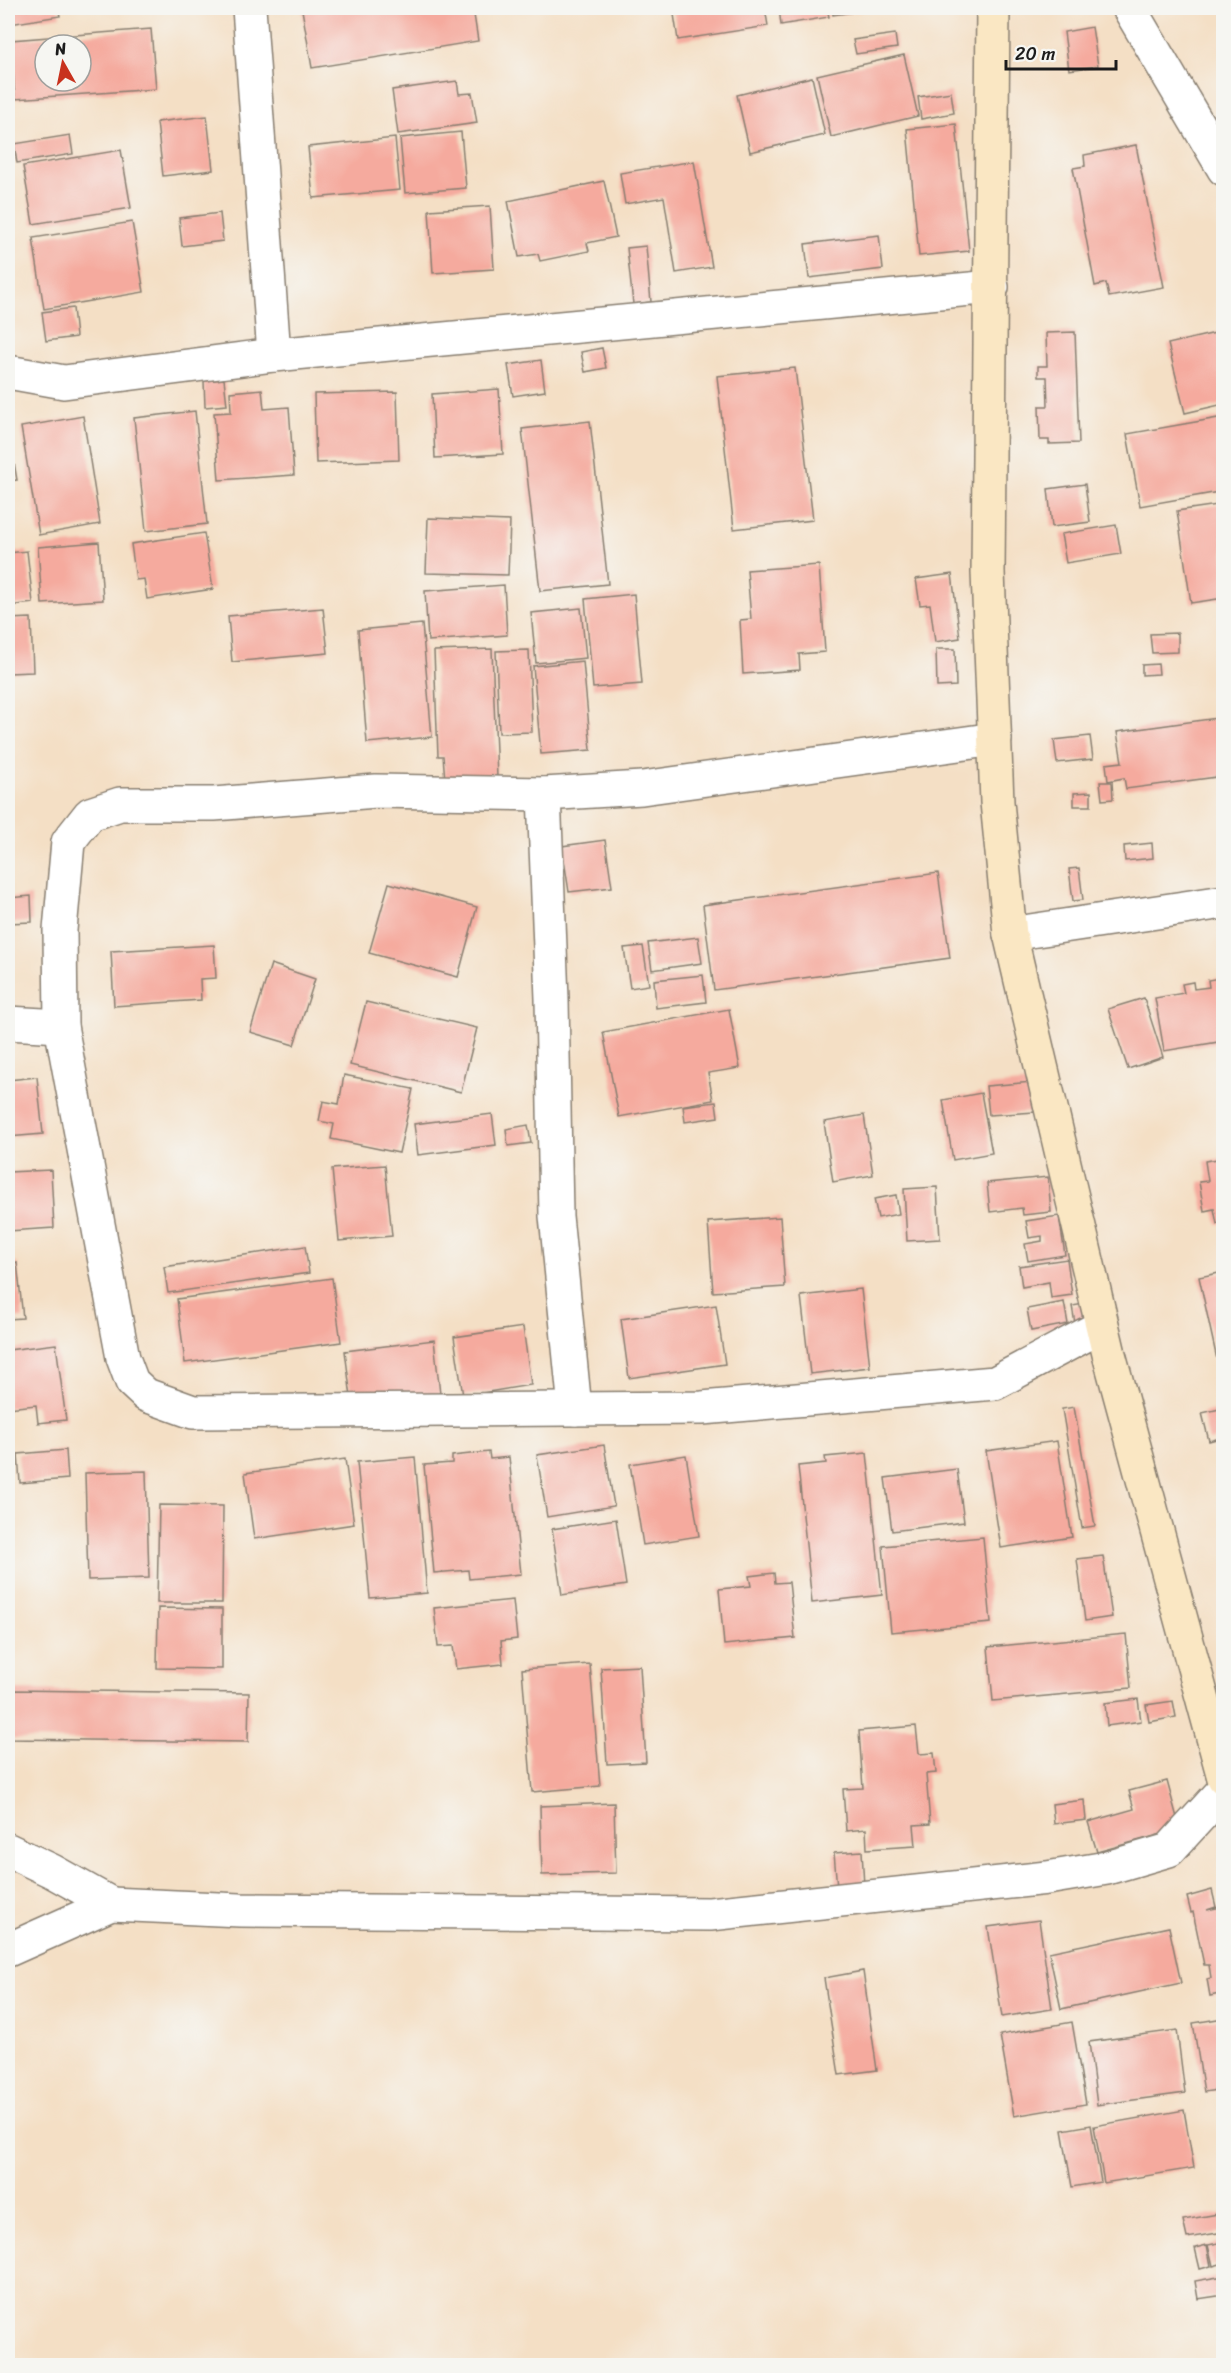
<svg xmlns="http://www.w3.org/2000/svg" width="1231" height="2373" font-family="Sriracha,sans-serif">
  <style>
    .building { fill: #f5aa9e; fill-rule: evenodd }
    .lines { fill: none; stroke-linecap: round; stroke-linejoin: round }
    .street-casing { stroke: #887e70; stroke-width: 36 }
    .secondary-casing { stroke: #887e70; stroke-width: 36 }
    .street { stroke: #fff; stroke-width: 33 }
    .secondary { stroke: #fae7c3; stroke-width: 33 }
  </style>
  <rect width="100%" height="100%" fill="#f6f6f2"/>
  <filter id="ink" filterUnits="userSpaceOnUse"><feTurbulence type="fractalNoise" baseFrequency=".0167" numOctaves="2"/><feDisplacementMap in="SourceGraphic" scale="12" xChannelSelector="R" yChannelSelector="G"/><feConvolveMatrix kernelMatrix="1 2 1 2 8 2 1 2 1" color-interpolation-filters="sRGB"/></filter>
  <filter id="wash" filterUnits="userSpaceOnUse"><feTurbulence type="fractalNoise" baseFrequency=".008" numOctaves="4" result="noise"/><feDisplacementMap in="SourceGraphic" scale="24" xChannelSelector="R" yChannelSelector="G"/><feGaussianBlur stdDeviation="1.35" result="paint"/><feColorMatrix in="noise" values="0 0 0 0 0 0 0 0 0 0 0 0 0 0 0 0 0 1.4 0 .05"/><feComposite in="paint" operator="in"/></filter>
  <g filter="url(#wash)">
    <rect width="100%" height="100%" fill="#f4dfc5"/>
    <g id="blocks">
      <g class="building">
        <path d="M8 8H58L60 16 10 24Z"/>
        <path d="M315 8H473L478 41 312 68 302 10Z"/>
        <path d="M673 8H765L768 26 678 40Z"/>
        <path d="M779 8H827L829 17 781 25Z"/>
        <path d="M832 8H875V9L833 15Z"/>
        <path d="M1092 27 1098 66 1069 70 1064 32Z"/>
        <path d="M151 29 156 89 15 99 11 40ZM45 45H81V81H45Z"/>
        <path d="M895 34 897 48 856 54 853 40Z"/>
        <path d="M904 55 918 116 831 137 817 75Z"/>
        <path d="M812 77 825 135 750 152 737 95Z"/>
        <path d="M457 81 459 94 472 93 477 123 398 134 392 90Z"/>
        <path d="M951 92 954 113 921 119 918 97Z"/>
        <path d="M207 116 213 170 163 176 157 122Z"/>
        <path d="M956 124 969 251 919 256 907 129Z"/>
        <path d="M461 132 466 188 405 193 400 138Z"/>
        <path d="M70 135 73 154 17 163 14 144Z"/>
        <path d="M395 138 400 190 313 198 308 147Z"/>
        <path d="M1136 145 1164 287 1109 297 1106 283 1095 286 1073 168 1085 166 1084 155Z"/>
        <path d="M121 150 131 208 33 224 23 166Z"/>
        <path d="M694 161 712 267 676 273 664 197 625 204 620 173Z"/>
        <path d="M604 181 616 237 587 243 589 251 540 261 538 254 519 257 508 201Z"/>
        <path d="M490 206 494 269 433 273 429 210Z"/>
        <path d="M220 213 223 241 182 246 179 218Z"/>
        <path d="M132 222 144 292 44 309 33 238Z"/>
        <path d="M879 235 883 269 809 278 805 244Z"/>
        <rect x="8" y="243" width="2" height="54"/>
        <path d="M646 246 651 302 633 304 627 248Z"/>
        <path d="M73 308 76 337 46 341 42 312Z"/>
        <path d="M1224 331V404L1185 413 1168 344Z"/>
        <path d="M1075 332 1079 443 1049 444V440H1040L1039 406H1048L1047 377H1038V366H1047L1046 333Z"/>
        <path d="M602 348 606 368 585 372 581 352Z"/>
        <path d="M541 360 545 391 513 396 508 365Z"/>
        <path d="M795 368 813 520 734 529 717 376Z"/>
        <path d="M224 379 227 405 205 407 204 381Z"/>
        <path d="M262 389 264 409 289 407 294 475 219 480 214 413 231 412 230 392Z"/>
        <path d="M499 389 503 454 435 458 432 394Z"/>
        <path d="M397 392 399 460 316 463 314 394Z"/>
        <path d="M195 411 207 524 146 531 134 418Z"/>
        <path d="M83 416 100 524 39 535 21 427Z"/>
        <path d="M1224 417V491L1140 506 1127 434Z"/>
        <path d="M590 421 608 584 540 591 522 429Z"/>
        <path d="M8 427 17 480 8 481Z"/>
        <path d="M1085 484 1090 522 1052 527 1048 489Z"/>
        <path d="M1224 504V598L1191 603 1177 511Z"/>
        <path d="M428 518 510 521 508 575 426 573Z"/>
        <path d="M1116 525 1121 554 1066 563 1061 534Z"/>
        <path d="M204 533 213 589 147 599 144 579 136 580 131 544Z"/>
        <path d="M99 542 103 600 42 604 38 547Z"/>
        <path d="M27 551 33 603 8 606V553Z"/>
        <path d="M819 565 825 652 799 654 800 670 743 674 740 620 751 619 747 570Z"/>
        <path d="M952 574 960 638 935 642 930 604 920 605 916 579Z"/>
        <path d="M504 585 507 635 428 641 425 591Z"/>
        <path d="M634 594 642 684 593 688 585 599Z"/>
        <path d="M323 608 328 653 232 662 228 616Z"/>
        <path d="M581 608 586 658 536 663 531 613Z"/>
        <path d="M31 618 33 672 8 673V619Z"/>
        <path d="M422 624 432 737 367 743 358 630Z"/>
        <path d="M1178 633V652L1152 653 1150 634Z"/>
        <path d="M492 649 497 778 445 780 443 756H438L434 651Z"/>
        <path d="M936 649H955L956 686 937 687Z"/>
        <path d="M529 650 532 732 499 733 496 651Z"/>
        <path d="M583 661 591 750 541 754 533 666Z"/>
        <path d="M1158 664 1159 674 1142 675V665Z"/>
        <path d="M1224 717V776L1126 789 1124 778 1108 781 1106 764 1122 762 1117 732Z"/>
        <path d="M1090 736 1093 759 1057 763 1054 740Z"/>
        <path d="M1100 782H1112L1113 799 1102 800Z"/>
        <path d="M1091 792V806H1074V793Z"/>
        <path d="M605 840 612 887 569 892 562 846Z"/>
        <path d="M1152 843 1153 858 1125 861 1124 846Z"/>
        <path d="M1079 868 1083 900 1073 901 1069 869Z"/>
        <path d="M938 873 950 958 714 990 703 905Z"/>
        <path d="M389 883 477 907 458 977 369 953Z"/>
        <path d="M31 896 32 922 8 923V898Z"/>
        <path d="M698 937 702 963 652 970 648 943Z"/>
        <path d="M214 945 216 978 200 979 201 1000 114 1006 111 951Z"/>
        <path d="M643 946 649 985 630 988 624 948Z"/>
        <path d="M271 964 315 979 294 1045 250 1032Z"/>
        <path d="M703 975 706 1002 656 1008 654 980Z"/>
        <path d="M1219 978 1221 987H1224V1041L1164 1051 1155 998 1184 993 1182 984 1193 982 1194 989 1209 987 1208 980Z"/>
        <path d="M1144 998 1163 1057 1128 1069 1108 1009Z"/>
        <path d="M366 1002 477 1028 461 1092 350 1065Z"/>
        <path d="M729 1009 740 1068 708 1073 713 1100 619 1117 603 1032Z"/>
        <path d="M344 1075 413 1089 399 1153 331 1139 334 1124 319 1121 323 1101 339 1104Z"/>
        <path d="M37 1077 43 1134 8 1137V1080Z"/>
        <path d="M1033 1082 1035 1112 989 1115 986 1086Z"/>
        <path d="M981 1093 992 1153 953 1160 943 1100Z"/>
        <path d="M716 1102 718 1117 685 1122 683 1106Z"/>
        <path d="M492 1114 496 1145 418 1155 414 1124Z"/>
        <path d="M864 1115 873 1175 833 1182 824 1122Z"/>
        <path d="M528 1125 531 1143 508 1146 506 1129Z"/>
        <path d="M1224 1158V1223L1217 1224 1214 1209 1204 1211 1199 1182 1208 1181 1205 1161Z"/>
        <path d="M385 1165 392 1236 339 1241 332 1169Z"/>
        <path d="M51 1170 54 1228 8 1231V1172Z"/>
        <path d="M1048 1177 1051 1212 1023 1215 1022 1208 990 1212 987 1183Z"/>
        <path d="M937 1187 940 1239 907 1241 904 1189Z"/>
        <path d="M896 1195 899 1214 878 1218 874 1199Z"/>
        <path d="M1059 1216 1065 1255 1028 1261 1025 1244 1042 1241V1236L1029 1238 1026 1221Z"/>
        <path d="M780 1217 785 1287 713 1292 708 1222Z"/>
        <path d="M305 1246 309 1273 168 1293 164 1267Z"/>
        <path d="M1067 1259 1072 1295 1051 1298 1049 1282 1022 1287 1019 1266Z"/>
        <path d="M17 1262 23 1318 8 1319V1263Z"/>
        <path d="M1224 1272V1387H1223L1199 1277Z"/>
        <path d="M332 1278 341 1342 185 1363 177 1299Z"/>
        <path d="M861 1289 870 1367 810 1374 801 1296Z"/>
        <path d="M1064 1302 1068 1324 1031 1331 1027 1309Z"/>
        <path d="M1090 1303 1078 1341 1072 1306Z"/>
        <path d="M716 1305 725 1364 629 1378 621 1319Z"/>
        <path d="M523 1327 531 1385 463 1396 454 1337Z"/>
        <path d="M434 1340 440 1394 352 1405 345 1351Z"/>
        <path d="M56 1344 66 1420 38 1423 36 1405 8 1408V1350Z"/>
        <path d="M1074 1407 1095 1526 1082 1528 1062 1409Z"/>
        <path d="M1224 1408V1437L1209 1441 1202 1413Z"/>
        <path d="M1057 1441 1072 1537 1001 1548 986 1451Z"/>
        <path d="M604 1445 614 1506 547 1517 537 1455Z"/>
        <path d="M66 1450 68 1479 20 1483 18 1454Z"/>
        <path d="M489 1452 490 1459 509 1457 521 1574 469 1579 468 1570 434 1573 424 1465 452 1463V1456Z"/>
        <path d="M867 1453 882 1595 812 1603 798 1466 826 1463 825 1457Z"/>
        <path d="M686 1455 699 1536 643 1545 630 1464Z"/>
        <path d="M415 1457 427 1593 370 1598 357 1462Z"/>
        <path d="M345 1459 354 1524 254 1539 245 1473Z"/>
        <path d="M957 1469 964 1522 892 1531 885 1478Z"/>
        <path d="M146 1471 149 1578 88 1580 85 1473Z"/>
        <path d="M159 1505 223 1506 222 1603H157Z"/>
        <path d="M616 1519 626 1585 562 1595 552 1529Z"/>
        <path d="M983 1537 991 1623 891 1632 883 1546Z"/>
        <path d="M1103 1556 1112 1617 1085 1621 1077 1559Z"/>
        <path d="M774 1573 775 1583 789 1582 795 1638 724 1645 719 1589 751 1586 749 1576Z"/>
        <path d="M513 1600 517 1639 501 1641 503 1664 456 1669 453 1646 438 1647 434 1608Z"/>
        <path d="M158 1608 222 1609V1669L157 1668Z"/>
        <path d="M1126 1634 1131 1688 993 1701 988 1647Z"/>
        <path d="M590 1664 600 1786 532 1792 522 1669Z"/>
        <path d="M640 1666 646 1762 607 1764 601 1668Z"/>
        <path d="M8 1690 249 1693 248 1742 8 1739Z"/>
        <path d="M1138 1699 1141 1721 1107 1726 1105 1703Z"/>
        <path d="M1173 1701 1176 1717 1149 1722 1146 1705Z"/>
        <path d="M916 1726 919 1754 934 1753 936 1773 926 1774 930 1824 914 1825 916 1846 867 1849 866 1829 846 1831 843 1789 863 1788 859 1731Z"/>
        <path d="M1167 1781 1180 1829 1097 1852 1088 1822 1134 1809 1129 1791Z"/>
        <path d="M1084 1800 1086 1820 1054 1824 1052 1804Z"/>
        <path d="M614 1803 616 1873 542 1875 540 1806Z"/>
        <path d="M862 1851 864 1886 837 1888 834 1853Z"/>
        <path d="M1212 1890 1216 1907 1207 1910 1221 1907 1224 1919V1993L1210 1996 1207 1979 1211 1978 1209 1965H1204L1193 1912 1191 1913 1187 1897Z"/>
        <path d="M1039 1920 1052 2009 1002 2017 988 1927Z"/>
        <path d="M1169 1927 1181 1983 1061 2009 1049 1952Z"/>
        <path d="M863 1971 877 2070 839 2075 824 1978Z"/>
        <path d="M1224 2018V2089L1204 2092 1193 2023Z"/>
        <path d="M1072 2022 1086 2104 1014 2116 1000 2035Z"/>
        <path d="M1177 2030 1185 2093 1097 2105 1089 2042Z"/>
        <path d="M1184 2110 1194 2168 1104 2183 1094 2126Z"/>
        <path d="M1091 2125 1101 2182 1072 2187 1062 2130Z"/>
        <path d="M1224 2213V2232L1187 2238 1183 2220Z"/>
        <path d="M1224 2242V2263L1213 2266 1208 2245Z"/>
        <path d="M1207 2245 1211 2266 1200 2269 1195 2248Z"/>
        <path d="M1224 2276V2295L1198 2299 1195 2281Z"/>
      </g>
    </g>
  </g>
  <g filter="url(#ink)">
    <use href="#blocks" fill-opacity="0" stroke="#887e70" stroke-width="1.5"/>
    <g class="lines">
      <defs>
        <g id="street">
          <path d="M249 8 274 355"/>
          <path d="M1129 8 1224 169"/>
          <path d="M8 372 64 382 274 355 992 287"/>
          <path d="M995 739 642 788 544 794 376 791 214 804H120L90 814 68 842 60 930 61 1026 123 1358 132 1382 146 1395 193 1412 702 1408 995 1383 1102 1326"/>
          <path d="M544 794 552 999 556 1216 575 1409"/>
          <path d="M1010 934 1224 902"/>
          <path d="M8 1023 61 1026"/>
          <path d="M8 1850 52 1871 111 1904"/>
          <path d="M8 1950 111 1904 240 1910 710 1914 1047 1878 1107 1868 1169 1850 1224 1790"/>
        </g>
        <path id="secondary" d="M993 8 988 572 997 802 1010 934 1109 1354 1224 1778"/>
      </defs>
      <use href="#street" class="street-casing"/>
      <use href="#secondary" class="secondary-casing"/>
      <use href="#street" class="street"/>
      <use href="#secondary" class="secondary"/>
    </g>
  </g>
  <rect width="1231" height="2373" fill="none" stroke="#f6f6f2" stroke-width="30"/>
  <g transform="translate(63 63) rotate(351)"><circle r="28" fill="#f6f6f2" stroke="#9f9f9c" stroke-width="1.5"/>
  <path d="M0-4.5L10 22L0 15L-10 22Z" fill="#c8321e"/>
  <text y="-9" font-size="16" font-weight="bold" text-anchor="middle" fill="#1c1c1c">N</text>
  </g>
  <path d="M1006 60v9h110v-9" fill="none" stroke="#1c1c1c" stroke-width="3"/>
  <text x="1015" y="60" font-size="18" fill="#1c1c1c" stroke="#f6f6f2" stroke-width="4.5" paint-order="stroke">20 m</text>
</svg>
